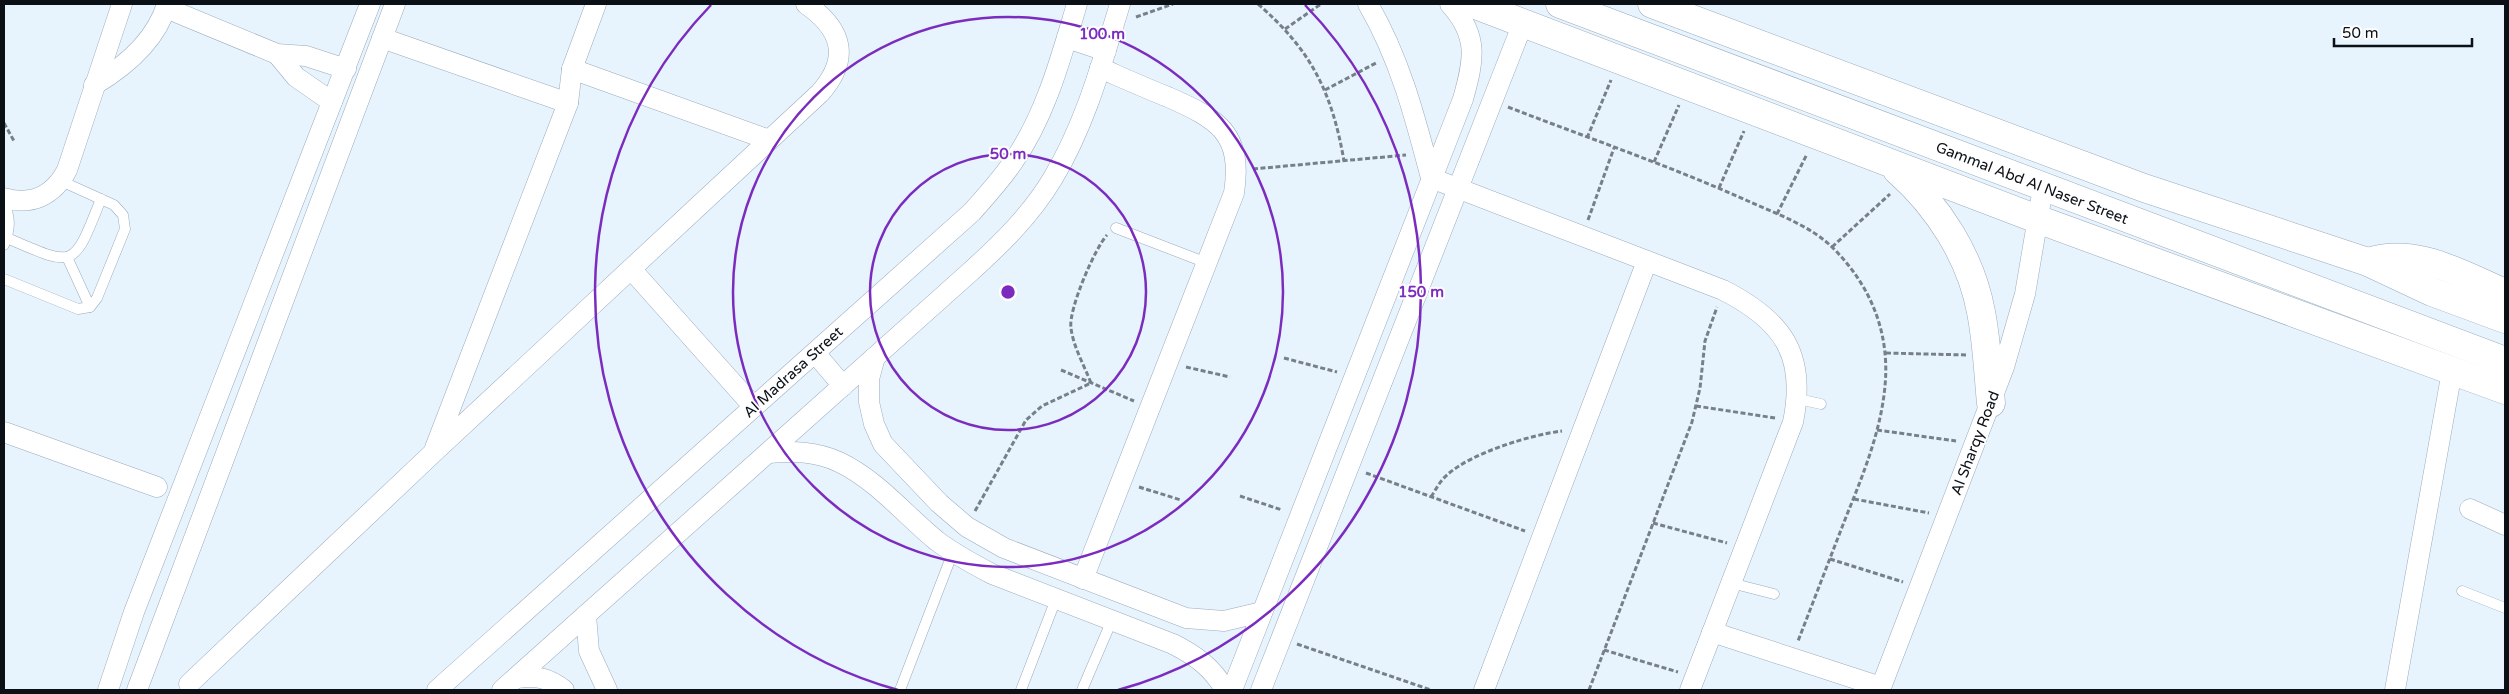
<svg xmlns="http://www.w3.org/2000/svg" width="2509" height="694" font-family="'Varela Round',sans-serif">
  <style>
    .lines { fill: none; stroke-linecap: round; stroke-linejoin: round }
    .lane-casing { stroke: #9aacbd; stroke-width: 11 }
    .street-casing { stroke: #9aacbd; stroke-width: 21 }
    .secondary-casing { stroke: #9aacbd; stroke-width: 29 }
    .path { stroke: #778088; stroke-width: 3; stroke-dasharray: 5 2.5; stroke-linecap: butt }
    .lane { stroke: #fff; stroke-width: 10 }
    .street { stroke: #fff; stroke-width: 20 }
    .secondary { stroke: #fff; stroke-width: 28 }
    .ring { fill: none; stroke: #7b2cbf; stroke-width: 2.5 }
    .labels { text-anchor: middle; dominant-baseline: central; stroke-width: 4; stroke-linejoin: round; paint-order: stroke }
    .street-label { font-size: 15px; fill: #0a1016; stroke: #fefefe }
    .centre { fill: #7b2cbf; stroke: #fefefe; stroke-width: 2.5 }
    .ring-label { font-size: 15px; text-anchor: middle; font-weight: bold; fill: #7b2cbf; stroke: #fefefe; stroke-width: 4; stroke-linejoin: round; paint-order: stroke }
  </style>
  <rect width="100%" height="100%" fill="#e7f3fd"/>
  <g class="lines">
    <defs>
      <g id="lane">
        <path d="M4 203C11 218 10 230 4 245"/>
        <path d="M1116 228 1207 263"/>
        <path d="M7 238C76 268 73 269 101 199"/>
        <path d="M67 257 90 307"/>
        <path d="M4 279 78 309 90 307 97 298 125 229 123 215 114 205 61 181"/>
        <path d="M1798 399 1821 404"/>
        <path d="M1731 583 1774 594"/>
        <path d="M2462 591 2505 608"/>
        <path d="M900 690 953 552"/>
        <path d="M1021 690 1056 599"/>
        <path d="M1082 690 1112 620"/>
      </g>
      <g id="street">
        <path d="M1368 4C1400 59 1415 117 1431 178L1723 290C1782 320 1807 354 1793 422L1690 690"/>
        <path d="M166 8 277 54 306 56 346 69"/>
        <path d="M382 38 568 103"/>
        <path d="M1067 38 1106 51"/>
        <path d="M277 54 296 77 332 102"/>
        <path d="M572 69 769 140"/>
        <path d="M94 85C126 66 156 41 167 4"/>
        <path d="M4 198C32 206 54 195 67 170L122 4"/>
        <path d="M631 269 754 407"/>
        <path d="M815 353 843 386"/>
        <path d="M875 357 869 379V402L874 424 883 444 939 503 967 527 1004 548 1186 618 1224 621 1262 612"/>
        <path d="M4 432 157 487"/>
        <path d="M435 448 568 103 572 69 596 4"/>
        <path d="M768 453C792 451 816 451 839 462 877 480 905 515 937 541 954 554 973 564 992 574L1173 644C1195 655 1213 668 1225 690"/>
        <path d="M2470 509 2505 525"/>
        <path d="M1083 579 1234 193C1243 133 1218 119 1168 97 1145 88 1123 78 1100 68"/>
        <path d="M586 615 589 651 607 690"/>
        <path d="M1712 632 1881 687"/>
        <path d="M517 678C536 675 549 678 564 690"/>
        <path d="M189 684 433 453 820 93C851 58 842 29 806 4"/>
        <path d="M108 690 134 612 370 4"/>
        <path d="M137 690 395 4"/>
        <path d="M437 690 972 212C986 196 1001 180 1013 162 1046 115 1061 57 1077 4"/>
        <path d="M502 690 969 273C1001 244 1031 215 1053 178 1085 125 1102 63 1120 4"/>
        <path d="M1232 690 1463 99C1474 60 1479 36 1450 4"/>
        <path d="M1261 690 1523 23"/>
        <path d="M1484 690 1647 261"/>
        <path d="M1880 690 2004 367 2025 294 2043 188"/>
        <path d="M2395 690 2452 371"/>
      </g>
      <g id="secondary">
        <path d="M1473 4 2037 219 2505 390"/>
        <path d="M1560 4 2505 361"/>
        <path d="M1652 4 2144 188 2368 262 2432 292 2505 319"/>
        <path d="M1897 170C1938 206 1971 257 1981 312 1987 342 1988 373 1991 403"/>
        <path d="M2368 262C2416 246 2462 275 2505 293"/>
      </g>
    </defs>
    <use href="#lane" class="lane-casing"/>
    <use href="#street" class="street-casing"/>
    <use href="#secondary" class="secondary-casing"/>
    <g class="path">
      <path d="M1258 4C1311 50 1332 92 1344 161"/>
      <path d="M1136 17 1173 4"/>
      <path d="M1285 29 1321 4"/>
      <path d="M1325 90 1376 63"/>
      <path d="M1508 107C1588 138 1670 166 1748 201 1777 214 1811 226 1833 248 1871 286 1890 333 1885 386 1881 431 1863 475 1846 517 1830 558 1814 600 1798 641"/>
      <path d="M4 123 14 141"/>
      <path d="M1587 138 1611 80"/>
      <path d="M1654 162 1679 105"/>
      <path d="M1253 169 1406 155"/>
      <path d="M1719 188 1744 131"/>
      <path d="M1777 214 1807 154"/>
      <path d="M1588 220 1614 148"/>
      <path d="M1832 247 1890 194"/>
      <path d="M1886 353 1966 355"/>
      <path d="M1284 358 1337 372"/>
      <path d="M1186 367 1230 377"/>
      <path d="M1061 370 1134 401"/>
      <path d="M1696 406 1775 418"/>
      <path d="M1877 430 1956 441"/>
      <path d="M1366 473 1525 531"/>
      <path d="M1139 487 1181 500"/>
      <path d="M1240 496 1282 510"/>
      <path d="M1431 497C1436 489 1440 481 1447 475 1471 453 1530 435 1562 431"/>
      <path d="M1854 499 1929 513"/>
      <path d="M975 511 1026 420 1042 406 1091 383C1084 365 1073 346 1071 328 1068 310 1095 248 1107 235"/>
      <path d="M1653 523 1727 543"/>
      <path d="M1830 559 1903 582"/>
      <path d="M1297 644 1431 690"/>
      <path d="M1604 650 1678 672"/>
      <path d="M1589 690 1692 422 1700 388 1705 341 1717 307"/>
    </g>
    <use href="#lane" class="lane"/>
    <use href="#street" class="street"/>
    <use href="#secondary" class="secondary"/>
  </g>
  <g class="ring">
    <circle cx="1008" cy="292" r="138"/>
    <circle cx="1008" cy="292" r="275"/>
    <path d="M898 690A413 413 0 0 1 711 5M1305 5A413 413 0 0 1 1118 690"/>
  </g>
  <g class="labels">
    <g class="street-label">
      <text transform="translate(2032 183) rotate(21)">Gammal Abd Al Naser Street</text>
      <text transform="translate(793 372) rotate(-42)">Al Madrasa Street</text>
      <text transform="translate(1975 443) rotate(-69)">Al Sharqy Road</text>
    </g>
  </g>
  <circle cx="1008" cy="292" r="8" class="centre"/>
  <g class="ring-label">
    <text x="1102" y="39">100 m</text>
    <text x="1008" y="159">50 m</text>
    <text x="1421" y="297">150 m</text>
  </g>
  <rect width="2509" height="694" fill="none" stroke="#0a1016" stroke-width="10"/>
  <path d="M2334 38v8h138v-8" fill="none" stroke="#0a1016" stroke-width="2.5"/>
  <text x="2342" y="38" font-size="15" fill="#0a1016" stroke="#fefefe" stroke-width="4" paint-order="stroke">50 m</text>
</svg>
